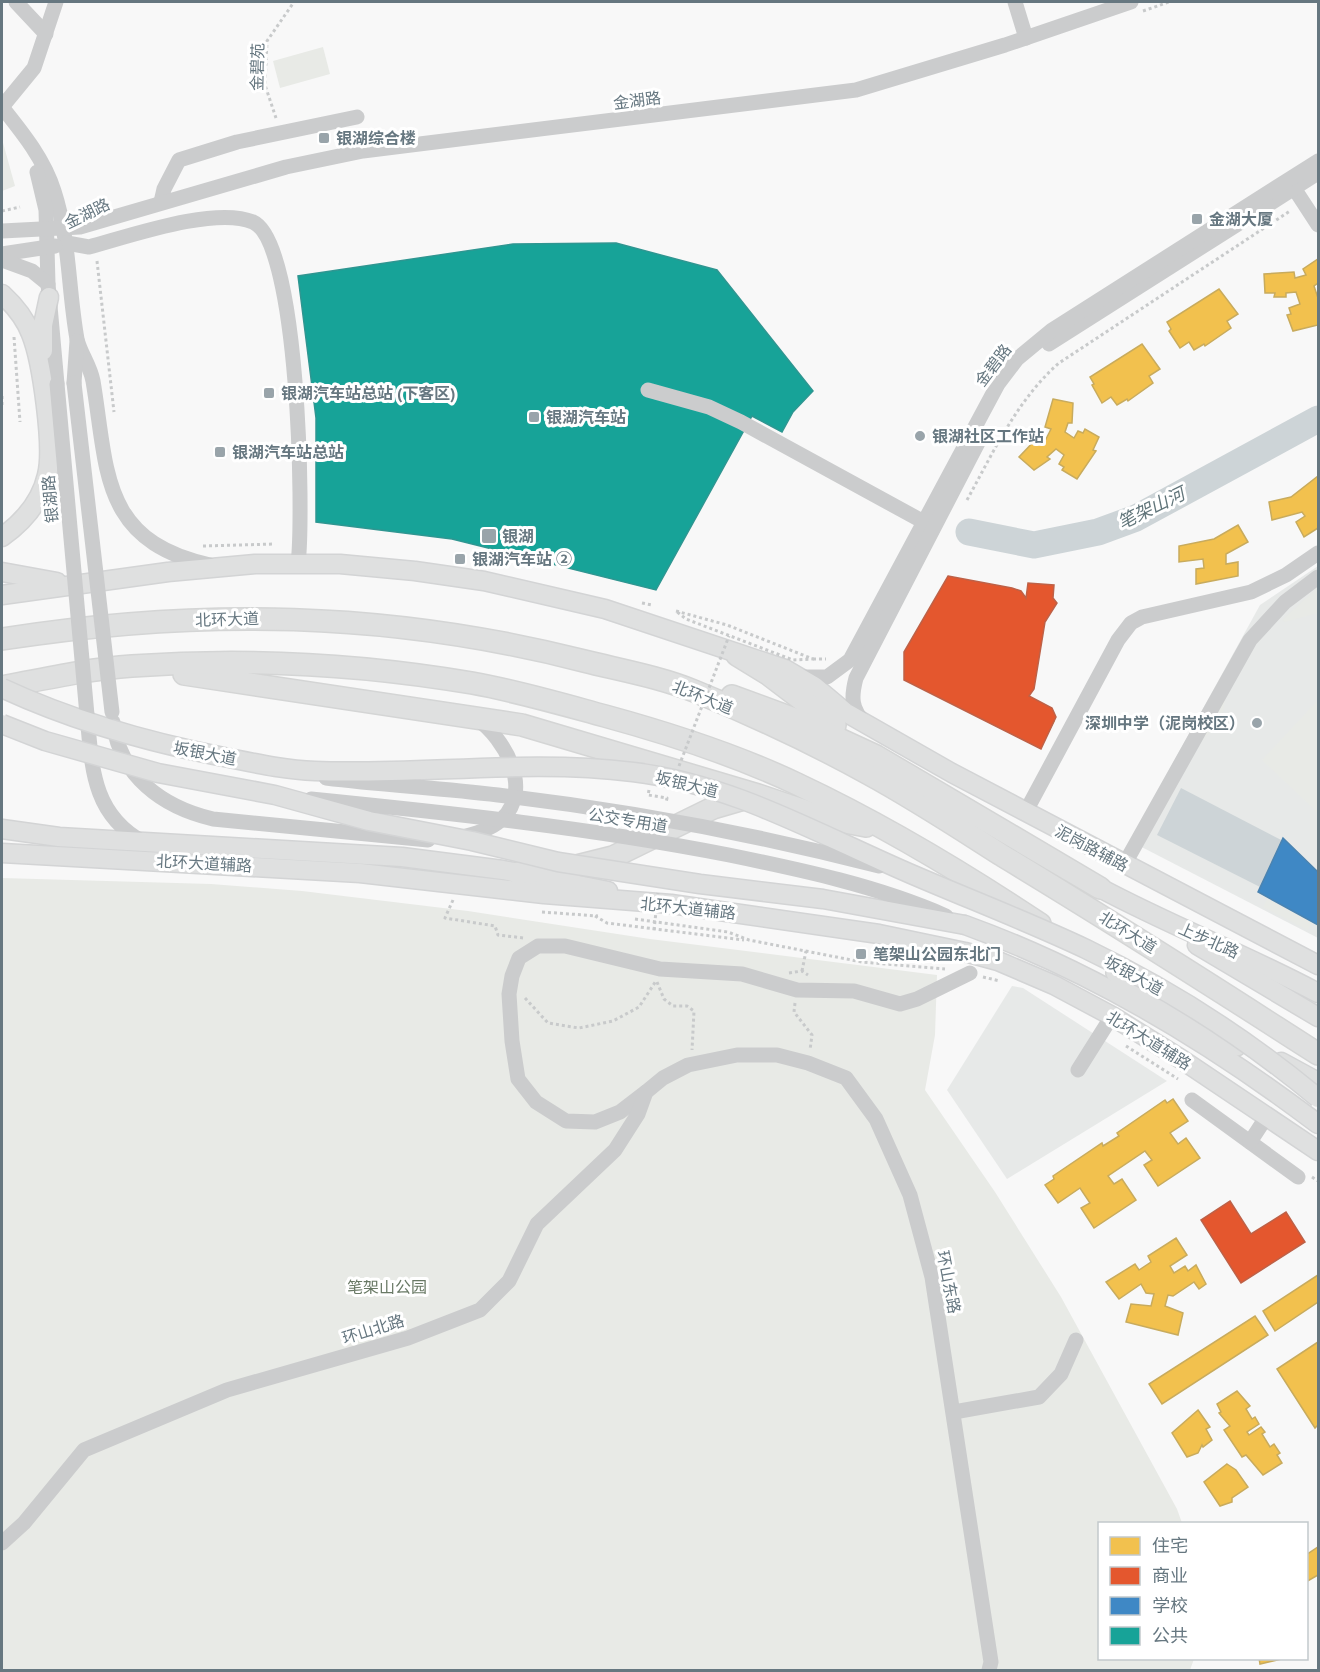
<svg xmlns="http://www.w3.org/2000/svg" width="1320" height="1672" font-family="'PT Sans','Noto Sans SC',sans-serif">
  <style>
    .built { fill: #e7e9e8 }
    .green { fill: #e8eae6 }
    .water { fill: #cdd4d7 }
    .homes { fill: #f2c14e; stroke: #c8ab5d; stroke-width: 1.5 }
    .shops { fill: #e4572e; stroke: #be6147; stroke-width: 1.5 }
    .schools { fill: #3f88c5; stroke: #4b83b0; stroke-width: 1.5 }
    .public { fill: #17a398; stroke: #2f9691; stroke-width: 1.5 }
    .lines { fill: none; stroke-linecap: round; stroke-linejoin: round }
    .river { stroke: #cdd4d7; stroke-width: 27 }
    .major-casing { stroke: #d3d4d5; stroke-width: 21 }
    .highway-casing { stroke: #d4d5d5; stroke-width: 24 }
    .path { stroke: #c8cacb; stroke-width: 3; stroke-dasharray: 3 3; stroke-linecap: butt }
    .minor { stroke: #cbcccd; stroke-width: 15 }
    .major { stroke: #dfe0e0; stroke-width: 18 }
    .highway { stroke: #dfe0e0; stroke-width: 21 }
    .major-bridge-casing { stroke: #d3d4d5; stroke-width: 21; stroke-linecap: butt }
    .path-bridge { stroke: #c8cacb; stroke-width: 3; stroke-dasharray: 3 3; stroke-linecap: butt }
    .minor-bridge { stroke: #cbcccd; stroke-width: 15 }
    .major-bridge { stroke: #dfe0e0; stroke-width: 18 }
    .poi-dot { fill: #99a4aa; stroke: #fff; stroke-width: 2 }
    .labels { text-anchor: middle; dominant-baseline: central; stroke-width: 6; stroke-linejoin: round; paint-order: stroke }
    .street-label { font-size: 16px; fill: #667780; stroke: #fff }
    .poi-label { font-size: 16px; font-weight: bold; fill: #667780; stroke: #fff; text-anchor: start }
    .park-label { font-size: 16px; fill: #697965; stroke: #fff }
    .water-label { font-size: 18px; font-style: italic; fill: #61757a; stroke: #fff }
  </style>
  <rect width="100%" height="100%" fill="#f8f8f8"/>
  <g class="built">
    <path d="M1318 566V938L1130 841 1260 605Z"/>
    <path d="M1012 986 1023 988 1167 1081 1007 1179 947 1090Z"/>
  </g>
  <g class="green">
    <path d="M323 47 330 74 280 88 273 61Z"/>
    <path d="M2 139 15 186 2 191Z"/>
    <path d="M1317 588 1318 613 1285 622 1282 620Z"/>
    <path d="M1226 693 1222 719 1202 741Z"/>
    <path d="M1318 700V813L1262 760Z"/>
    <path d="M2 878 211 884 302 891 468 911 650 939 937 975 935 1035 925 1090 995 1192 1061 1297 1177 1509 1182 1523 1100 1524V1658L1194 1659 1190 1670H2Z"/>
    <path d="M1267 899 1312 922 1308 930 1263 907Z"/>
  </g>
  <path class="water" d="M1181 788 1287 843 1264 889 1157 835Z"/>
  <g class="homes">
    <path d="M1318 259V283L1314 286 1318 298V325L1293 331 1287 315 1291 314 1289 308 1300 304 1296 292 1286 293V297H1274L1275 293H1265L1264 274 1294 272 1295 278 1306 275 1303 269Z"/>
    <path d="M1219 289 1238 314 1227 321 1231 328 1205 346 1204 344 1194 350 1189 342 1180 348 1169 331 1171 329 1167 322Z"/>
    <path d="M1142 344 1160 369 1149 376 1153 383 1128 401 1127 399 1117 405 1111 397 1102 403 1092 385 1094 384 1090 377Z"/>
    <path d="M1053 399 1073 403 1072 423H1068L1065 432 1074 438 1078 431 1083 433 1085 429 1099 437 1093 450 1096 451 1077 479 1062 470 1064 467 1059 464 1064 455 1056 449 1047 457 1050 459 1034 470 1019 457 1040 435 1046 439 1051 429 1045 427Z"/>
    <path d="M1318 476V528L1304 537 1296 522 1305 516 1302 512 1272 520 1269 502 1291 497Z"/>
    <path d="M1238 525 1248 542 1226 554V564L1238 562V576L1196 584V569L1204 568 1203 559 1179 562V546L1214 539Z"/>
    <path d="M916 654 932 662 936 654 1040 707 1038 713 1054 721 1044 740 1039 737 1035 745 981 717 984 710 969 703 966 710 910 681 914 672 908 669Z"/>
    <path d="M1173 1099 1188 1121 1170 1133 1178 1144 1186 1138 1200 1158 1158 1186 1144 1165 1152 1160 1145 1151 1108 1176 1114 1184 1122 1179 1136 1200 1094 1228 1081 1208 1090 1203 1080 1188 1058 1203 1045 1185 1054 1179 1053 1176 1102 1143 1103 1146 1119 1136 1117 1133 1165 1100 1167 1103Z"/>
    <path d="M1176 1238 1187 1255 1170 1266 1174 1273 1185 1266 1188 1271 1196 1265 1206 1284 1199 1289 1194 1282 1173 1296 1168 1295 1165 1306 1183 1313 1178 1335 1126 1322 1131 1304 1151 1306 1154 1294 1146 1293 1141 1284 1119 1299 1106 1282 1135 1264 1139 1270 1151 1262 1148 1256Z"/>
    <path d="M1318 1275V1302L1275 1331 1263 1311Z"/>
    <path d="M1255 1316 1268 1335 1162 1404 1149 1384Z"/>
    <path d="M1318 1342V1425L1315 1428 1277 1369Z"/>
    <path d="M1237 1391 1250 1406 1246 1409 1252 1419 1255 1417 1259 1424 1247 1432 1249 1435 1261 1427 1265 1432 1262 1434 1270 1447 1274 1444 1280 1453 1277 1455 1282 1463 1263 1475 1246 1455 1242 1457 1224 1430 1230 1426 1219 1413 1221 1412 1217 1404Z"/>
    <path d="M1198 1410 1210 1427 1206 1429 1212 1440 1203 1447 1202 1445 1198 1453 1187 1457 1172 1433Z"/>
    <path d="M1227 1464 1236 1470 1248 1487 1232 1498V1502L1220 1506 1204 1482Z"/>
    <path d="M1318 1547V1575L1306 1582V1555Z"/>
    <path d="M1259 1658H1282V1659L1260 1664Z"/>
  </g>
  <g class="shops">
    <path d="M948 576 1012 588 1021 591 1026 598 1028 583 1054 585 1053 598 1057 603 1045 622 1034 689 1029 696 1052 708 1056 717 1041 749 904 680V652Z"/>
    <path d="M1230 1201 1251 1234 1286 1212 1305 1242 1241 1283 1201 1220Z"/>
  </g>
  <path class="schools" d="M1283 838 1318 872V925L1258 892Z"/>
  <path class="public" d="M616 243 717 270 813 391 793 412 782 432 752 416 656 590 452 539 316 522V418L298 276 513 244Z"/>
  <g class="lines">
    <path class="river" d="M969 532 1034 545 1098 532 1136 518 1318 419"/>
    <defs>
      <g id="major">
        <path d="M2 294C14 305 25 318 31 334 42 361 54 448 47 475 41 501 23 522 2 537"/>
        <path d="M43 351V325L49 297"/>
        <path d="M2 572 57 582"/>
        <path d="M2 595 168 572 255 564H340L415 571 484 581 605 609 785 669 814 686 845 712 952 773 1318 965"/>
        <path d="M2 829 59 837 402 857 503 870 608 891"/>
        <path d="M2 853 360 873 544 894 671 904 879 934 965 952 998 961 1054 985 1112 1016 1181 1059 1318 1151"/>
        <path d="M1100 888C1171 926 1247 955 1318 993"/>
        <path d="M965 925C1092 971 1211 1043 1318 1124"/>
        <path d="M1197 945 1318 1017"/>
        <path d="M1281 1062 1318 1082"/>
      </g>
      <g id="highway">
        <path d="M2 639C200 608 388 611 584 661 620 670 660 677 694 691 753 715 813 743 869 774 915 799 959 828 1003 856 1109 920 1214 987 1318 1054"/>
        <path d="M737 655 768 674 835 725"/>
        <path d="M184 674 522 725 758 795 829 819 866 826"/>
        <path d="M2 687C44 679 88 669 132 666 245 658 360 664 472 683 517 691 561 704 605 716 671 734 736 755 797 784 882 824 962 872 1040 924"/>
        <path d="M732 696 800 721 876 756 1100 888"/>
        <path d="M518 873 577 866 613 857 713 808 754 796"/>
        <path d="M1117 973 1236 1045"/>
      </g>
    </defs>
    <use href="#major" class="major-casing"/>
    <use href="#highway" class="highway-casing"/>
    <g class="path">
      <path d="M1143 11 1169 2"/>
      <path d="M276 118 265 85 267 41 294 2"/>
      <path d="M2 211 20 207"/>
      <path d="M97 261 114 412"/>
      <path d="M14 337 20 422"/>
      <path d="M2 396V406"/>
      <path d="M967 500C994 451 1017 400 1059 363L1290 211"/>
      <path d="M203 546 275 544"/>
      <path d="M642 603 652 605"/>
      <path d="M676 611 727 625 813 659 793 660 686 619Z"/>
      <path d="M813 659H826"/>
      <path d="M649 790 648 795 667 798 666 803"/>
      <path d="M453 900 445 918 495 926 498 935 524 938"/>
      <path d="M542 912 598 916"/>
      <path d="M595 916 607 923 744 940"/>
      <path d="M635 919 728 932 749 940 862 962 945 969"/>
      <path d="M802 971 806 951"/>
      <path d="M789 973 802 971 808 975"/>
      <path d="M983 977 1000 981"/>
      <path d="M657 982 664 999 673 1006H687L694 1011 692 1050"/>
      <path d="M525 998 548 1023 579 1028 613 1021 639 1007 656 981"/>
      <path d="M795 1003 794 1012 812 1035 810 1050"/>
      <path d="M1126 1046 1178 1079"/>
      <path d="M1312 1177 1318 1181"/>
    </g>
    <g class="minor">
      <path d="M16 2 46 34"/>
      <path d="M1015 2 1026 38"/>
      <path d="M2 107C22 132 44 159 54 191 70 240 68 289 77 339 80 353 90 365 93 381 108 470 100 541 210 565"/>
      <path d="M2 107 34 68 56 2"/>
      <path d="M37 172 46 210 48 284 57 384"/>
      <path d="M1290 182 1318 225"/>
      <path d="M161 202 164 189 179 160 237 142 357 117"/>
      <path d="M2 231 80 227 286 167 363 151 856 90 1005 45 1131 2"/>
      <path d="M67 243 89 247C130 236 215 206 253 222 299 242 304 514 298 564"/>
      <path d="M2 254 55 246"/>
      <path d="M2 260 32 271 48 284"/>
      <path d="M1049 344 1318 173"/>
      <path d="M74 383 77 341"/>
      <path d="M648 390 709 407 741 422 933 527"/>
      <path d="M801 677H827L850 660 998 384 1017 359 1052 330 1318 161"/>
      <path d="M87 715C92 767 92 814 143 842"/>
      <path d="M113 722C120 776 162 807 213 819L428 840"/>
      <path d="M865 723C851 709 851 697 856 678L982 435"/>
      <path d="M1025 813 1118 640 1131 623 1142 617 1251 592 1286 575 1318 553"/>
      <path d="M457 838C472 835 490 830 501 820 534 790 505 739 477 719"/>
      <path d="M1124 865 1250 640 1285 602 1318 577"/>
      <path d="M1078 1070 1112 1016"/>
      <path d="M646 1092 620 1112 595 1122 566 1121 536 1102 518 1079 512 1041 509 994 512 976 519 958 538 946H565L660 969 742 974 797 990 854 991 900 1004 917 999 970 973"/>
      <path d="M1192 1100 1298 1177"/>
      <path d="M1250 1142 1267 1116"/>
      <path d="M954 1412 1039 1397 1061 1374 1076 1340"/>
      <path d="M2 1543 24 1523 84 1450 227 1390 408 1338 480 1310 509 1281 537 1224 615 1150 638 1114 646 1092 663 1078 688 1065 737 1055H777L808 1063 846 1078 876 1119 910 1195 932 1277 991 1662 989 1670"/>
    </g>
    <use href="#major" class="major"/>
    <use href="#highway" class="highway"/>
    <defs>
      <g id="major-bridge">
        <path d="M2 688C73 721 147 742 224 757 254 763 284 770 315 771 421 775 527 759 633 772 733 784 820 835 911 874 969 899 1029 922 1086 949 1169 989 1247 1039 1318 1098"/>
        <path d="M2 724 45 741 158 773 275 795 369 821 472 841 558 862 700 884 823 899 965 925"/>
      </g>
    </defs>
    <use href="#major-bridge" class="major-bridge-casing"/>
    <g class="path-bridge">
      <path d="M679 766 729 636"/>
      <path d="M654 930 658 893"/>
    </g>
    <g class="minor-bridge">
      <path d="M74 383 112 712"/>
      <path d="M57 384 87 715"/>
      <path d="M326 778C383 785 441 788 498 795 626 810 754 834 879 866"/>
      <path d="M311 799C451 813 591 828 729 855 802 870 878 886 946 916"/>
    </g>
    <use href="#major-bridge" class="major-bridge"/>
  </g>
  <g class="poi-dot">
    <rect x="318" y="132" width="12" height="12" rx="3"/>
    <rect x="1191" y="213" width="12" height="12" rx="3"/>
    <rect x="263" y="387" width="12" height="12" rx="3"/>
    <rect x="528" y="411" width="12" height="12" rx="3"/>
    <circle cx="920" cy="436" r="6"/>
    <rect x="214" y="446" width="12" height="12" rx="3"/>
    <rect x="481" y="528" width="16" height="16" rx="3"/>
    <rect x="454" y="553" width="12" height="12" rx="3"/>
    <circle cx="1257" cy="723" r="6"/>
    <rect x="855" y="948" width="12" height="12" rx="3"/>
  </g>
  <g class="labels">
    <g class="street-label">
      <text transform="translate(257 67) rotate(-89)">金碧苑</text>
      <text transform="translate(637 100) rotate(-7)">金湖路</text>
      <text transform="translate(87 213) rotate(-26)">金湖路</text>
      <text transform="translate(993 365) rotate(-53)">金碧路</text>
      <text transform="translate(50 499) rotate(-95)">银湖路</text>
      <text transform="translate(227 619) rotate(-2)">北环大道</text>
      <text transform="translate(703 697) rotate(22)">北环大道</text>
      <text transform="translate(205 753) rotate(11)">坂银大道</text>
      <text transform="translate(687 784) rotate(14)">坂银大道</text>
      <text transform="translate(628 820) rotate(9)">公交专用道</text>
      <text transform="translate(1092 848) rotate(28)">泥岗路辅路</text>
      <text transform="translate(204 863) rotate(3)">北环大道辅路</text>
      <text transform="translate(688 908) rotate(6)">北环大道辅路</text>
      <text transform="translate(1128 932) rotate(32)">北环大道</text>
      <text transform="translate(1209 940) rotate(24)">上步北路</text>
      <text transform="translate(1134 975) rotate(29)">坂银大道</text>
      <text transform="translate(1149 1040) rotate(32)">北环大道辅路</text>
      <text transform="translate(949 1282) rotate(79)">环山东路</text>
      <text transform="translate(373 1329) rotate(-17)">环山北路</text>
    </g>
    <g class="poi-label">
      <text x="336" y="138">银湖综合楼</text>
      <text x="1209" y="219">金湖大厦</text>
      <text x="281" y="393">银湖汽车站总站 (下客区)</text>
      <text x="546" y="417">银湖汽车站</text>
      <text x="932" y="436">银湖社区工作站</text>
      <text x="232" y="452">银湖汽车站总站</text>
      <text x="502" y="536">银湖</text>
      <text x="472" y="559">银湖汽车站 ②</text>
      <text x="1245" y="723" text-anchor="end">深圳中学（泥岗校区）</text>
      <text x="873" y="954">笔架山公园东北门</text>
    </g>
    <g class="park-label">
      <text x="387" y="1287">笔架山公园</text>
    </g>
    <g class="water-label">
      <text transform="translate(1151 508) rotate(-26)">笔架山河</text>
    </g>
  </g>
  <rect width="1320" height="1672" fill="none" stroke="#667780" stroke-width="6"/>
  <rect x="1098" y="1522" width="210" height="138" fill="#ffffff" stroke="#c2c9cc" stroke-width="1.5"/>
  <rect x="1110" y="1537" width="30" height="18" fill="#f2c14e" stroke="#c2c9cc" stroke-width="1.5"/>
  <text x="1152" y="1552" font-size="18" fill="#667780">住宅</text>
  <rect x="1110" y="1567" width="30" height="18" fill="#e4572e" stroke="#c2c9cc" stroke-width="1.5"/>
  <text x="1152" y="1582" font-size="18" fill="#667780">商业</text>
  <rect x="1110" y="1597" width="30" height="18" fill="#3f88c5" stroke="#c2c9cc" stroke-width="1.5"/>
  <text x="1152" y="1612" font-size="18" fill="#667780">学校</text>
  <rect x="1110" y="1627" width="30" height="18" fill="#17a398" stroke="#c2c9cc" stroke-width="1.5"/>
  <text x="1152" y="1642" font-size="18" fill="#667780">公共</text>
</svg>
